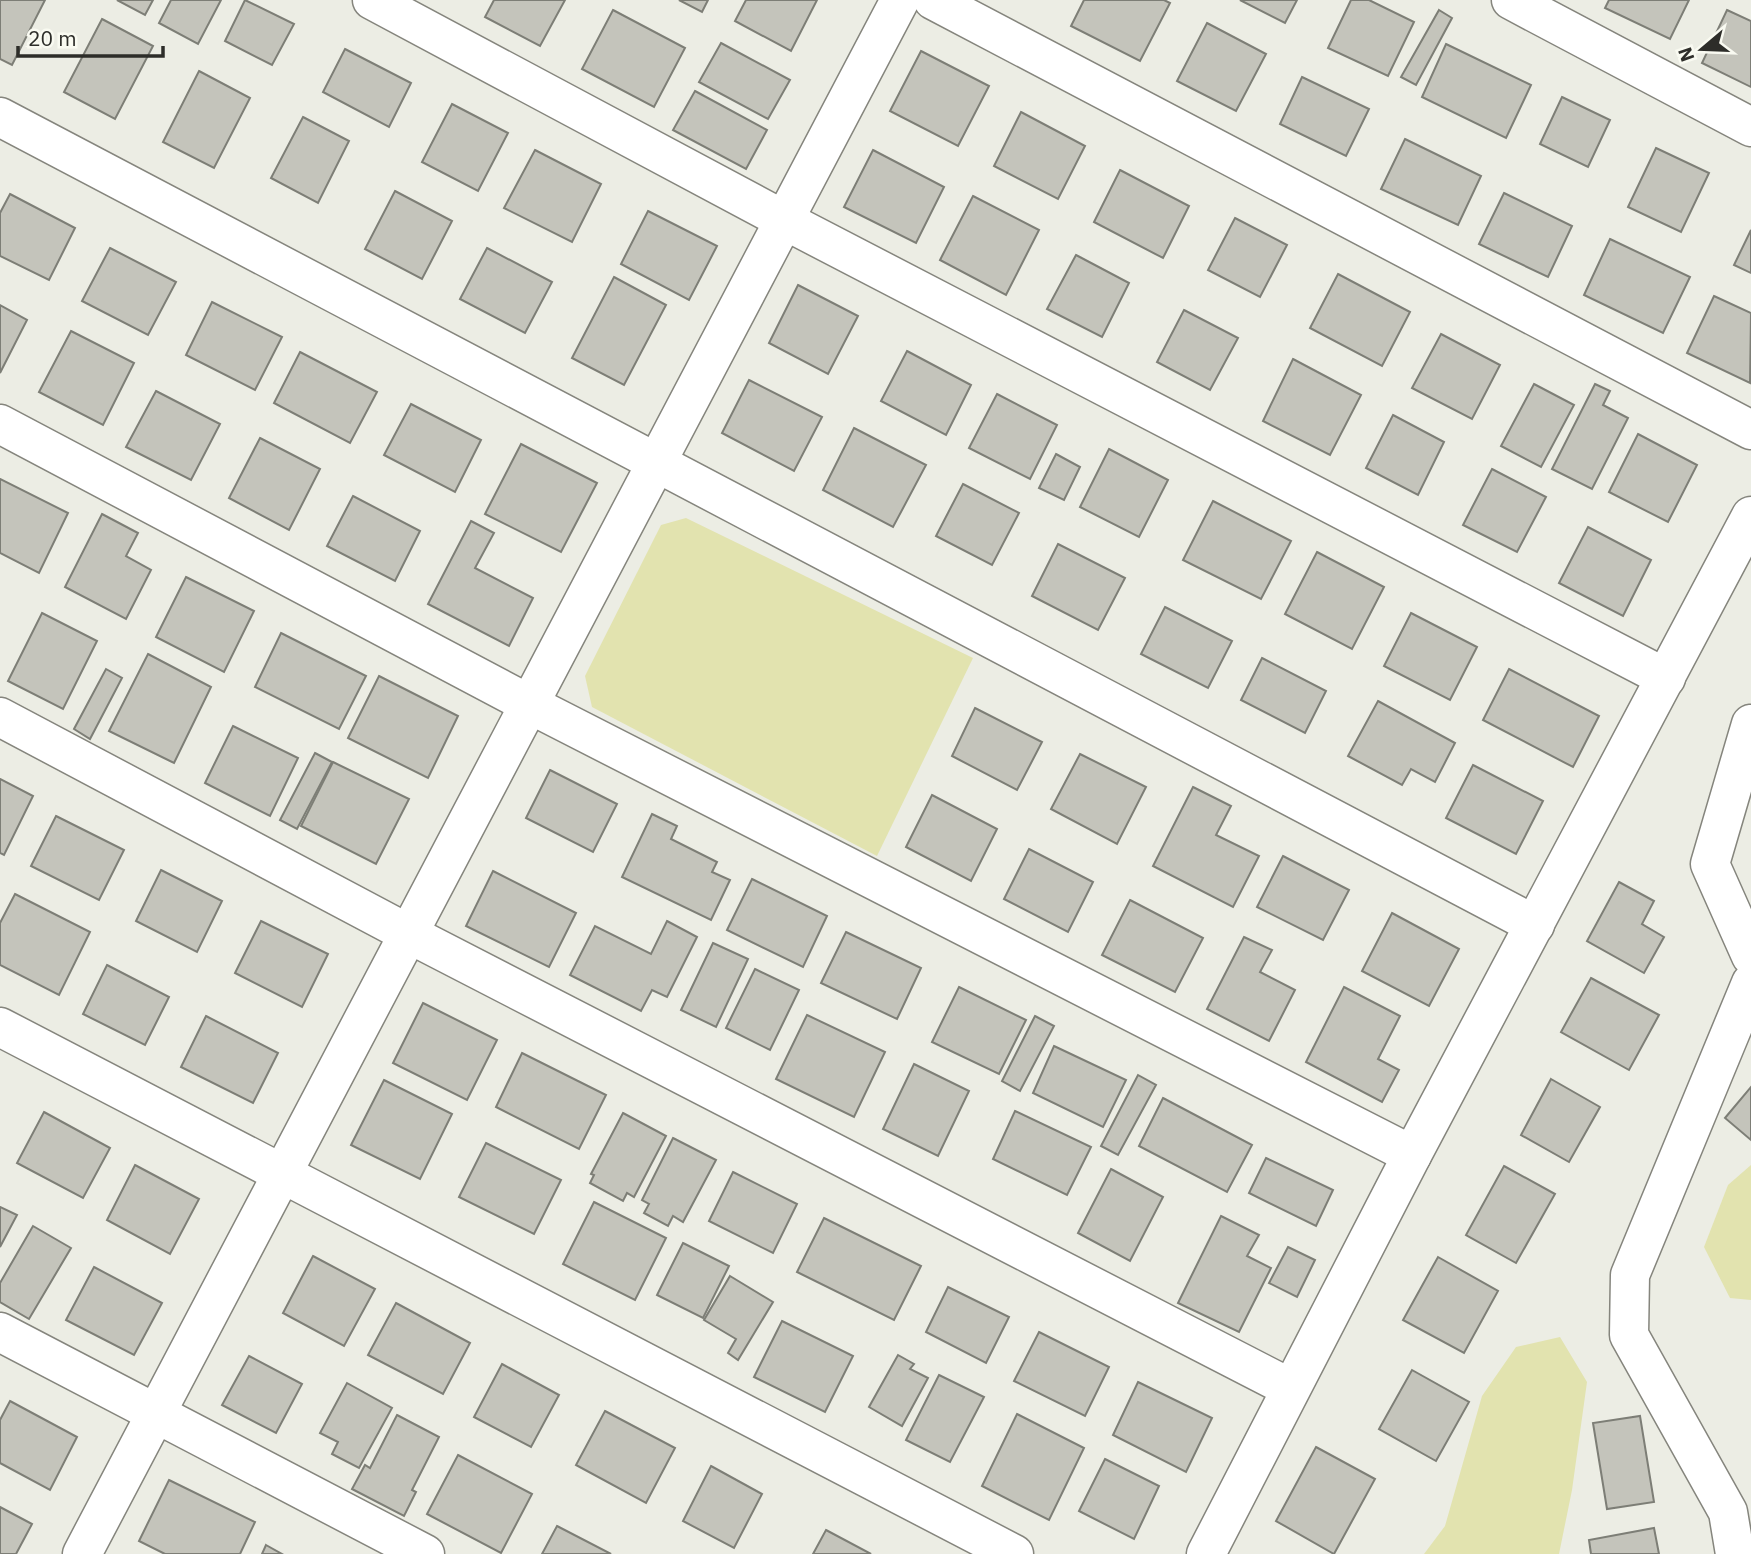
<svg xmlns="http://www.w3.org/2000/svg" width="1751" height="1554" font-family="'IBM Plex Sans',sans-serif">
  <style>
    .green { fill: #e2e3af }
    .building { fill: #c4c4bb; stroke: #7d7e76; stroke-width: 2 }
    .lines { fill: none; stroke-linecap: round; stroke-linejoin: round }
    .minor-casing { stroke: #85857d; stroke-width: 41 }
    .tertiary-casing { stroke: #85857d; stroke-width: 41 }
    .minor { stroke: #fff; stroke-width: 38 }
    .tertiary { stroke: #fff; stroke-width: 38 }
  </style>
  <rect width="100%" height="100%" fill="#ecede4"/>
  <g class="green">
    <path d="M686 518 973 658 877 856 592 707 585 676 661 525Z"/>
    <path d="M1751 1165V1300L1730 1298 1704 1247 1728 1185Z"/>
    <path d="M1560 1337 1587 1382 1572 1490 1559 1554H1424L1445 1526 1482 1396 1516 1347Z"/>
  </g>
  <g class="building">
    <path d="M0 0H45L12 65 0 59Z"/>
    <path d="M117 0H153L145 15Z"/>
    <path d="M171 0H221L198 44 159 23Z"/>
    <path d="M245 0 294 24 272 65 225 41Z"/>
    <path d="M494 0H565L540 46 485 17Z"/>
    <path d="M679 0H708L702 12Z"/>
    <path d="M746 0H817L791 51 735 21Z"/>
    <path d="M1084 0H1164L1170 3 1140 61 1071 26Z"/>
    <path d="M1240 0H1297L1285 23Z"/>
    <path d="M1351 0H1369L1414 22 1388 76 1328 48Z"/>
    <path d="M1609 0H1689L1670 39 1605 8Z"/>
    <path d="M613 10 685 48 654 107 582 69Z"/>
    <path d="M1439 10 1452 18 1416 85 1401 77Z"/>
    <path d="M1727 10 1751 21V87L1702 63Z"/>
    <path d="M102 19 153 46 115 119 64 92Z"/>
    <path d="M1207 23 1266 54 1236 111 1177 81Z"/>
    <path d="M721 43 790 80 768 119 699 82Z"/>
    <path d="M1446 44 1531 85 1506 138 1422 97Z"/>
    <path d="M345 49 411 83 389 127 323 92Z"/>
    <path d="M921 51 989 86 958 146 890 111Z"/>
    <path d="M199 71 250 98 214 168 163 142Z"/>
    <path d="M1302 77 1369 109 1346 156 1280 124Z"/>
    <path d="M695 91 767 130 746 169 673 130Z"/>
    <path d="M1562 97 1610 120 1588 167 1540 144Z"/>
    <path d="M452 104 508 133 478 191 422 162Z"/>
    <path d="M1021 112 1085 146 1058 199 994 166Z"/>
    <path d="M303 117 349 141 318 203 271 178Z"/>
    <path d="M1405 139 1481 176 1458 225 1381 189Z"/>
    <path d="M1656 148 1709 173 1681 232 1628 207Z"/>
    <path d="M535 150 601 184 572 242 504 208Z"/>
    <path d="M873 150 944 187 916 243 844 207Z"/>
    <path d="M1120 170 1189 206 1163 258 1094 222Z"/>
    <path d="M395 191 452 221 422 279 365 249Z"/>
    <path d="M1504 193 1572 226 1548 277 1479 244Z"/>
    <path d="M10 194 75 228 49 280 0 256V213Z"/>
    <path d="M973 196 1039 230 1006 295 940 260Z"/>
    <path d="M648 211 717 246 689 300 621 264Z"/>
    <path d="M1235 218 1287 245 1260 297 1208 270Z"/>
    <path d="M1751 230V273L1734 265Z"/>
    <path d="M1610 239 1690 277 1663 333 1584 295Z"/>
    <path d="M110 248 176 282 148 335 82 301Z"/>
    <path d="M487 248 552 282 525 333 460 299Z"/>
    <path d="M1076 255 1129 283 1102 337 1047 309Z"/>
    <path d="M1338 274 1410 312 1382 366 1310 328Z"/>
    <path d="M614 277 666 305 624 385 572 358Z"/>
    <path d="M798 285 858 316 828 374 769 343Z"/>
    <path d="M1714 296 1751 313 1750 383 1687 353Z"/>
    <path d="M212 302 282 337 255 390 186 355Z"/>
    <path d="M0 305 27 320 0 373Z"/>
    <path d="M1184 310 1238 338 1210 390 1157 362Z"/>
    <path d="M71 331 134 363 103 425 39 392Z"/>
    <path d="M1441 334 1500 365 1472 419 1412 388Z"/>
    <path d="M907 351 971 385 946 435 881 401Z"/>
    <path d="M300 352 377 392 350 443 274 403Z"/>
    <path d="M1293 359 1361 395 1330 455 1263 421Z"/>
    <path d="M749 380 822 417 794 471 722 433Z"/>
    <path d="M1534 384 1574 405 1541 467 1501 446Z"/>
    <path d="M1595 384 1610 391 1603 405 1628 418 1592 489 1552 469Z"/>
    <path d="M156 391 220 424 191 480 126 447Z"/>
    <path d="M997 394 1057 425 1030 479 969 448Z"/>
    <path d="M411 404 481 440 455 492 384 455Z"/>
    <path d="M1393 415 1444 442 1418 495 1366 468Z"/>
    <path d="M854 428 926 465 893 527 823 490Z"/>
    <path d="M1638 434 1697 465 1668 522 1609 492Z"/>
    <path d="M260 438 320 469 289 530 229 498Z"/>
    <path d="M521 444 597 483 561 552 485 514Z"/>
    <path d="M1109 449 1168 480 1139 537 1080 507Z"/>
    <path d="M1056 454 1080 467 1064 500 1039 488Z"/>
    <path d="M1492 469 1546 497 1517 552 1463 525Z"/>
    <path d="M0 479 68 513 39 573 0 553Z"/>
    <path d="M963 484 1019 513 992 565 936 536Z"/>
    <path d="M353 496 420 531 395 581 327 546Z"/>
    <path d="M1213 501 1291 541 1261 599 1183 560Z"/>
    <path d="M102 514 138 533 126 556 151 570 126 619 65 587Z"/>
    <path d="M471 521 494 533 475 568 533 598 509 646 428 604Z"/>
    <path d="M1588 527 1651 560 1623 616 1559 583Z"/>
    <path d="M1058 544 1125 578 1098 630 1032 596Z"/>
    <path d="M1317 552 1384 587 1352 649 1285 614Z"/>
    <path d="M186 577 254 611 224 672 156 637Z"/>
    <path d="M1165 607 1232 641 1208 688 1141 654Z"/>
    <path d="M42 613 97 641 63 709 8 681Z"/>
    <path d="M1411 613 1477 647 1450 700 1384 666Z"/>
    <path d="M281 633 366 676 339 729 255 687Z"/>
    <path d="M148 654 211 687 174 763 109 731Z"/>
    <path d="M1262 658 1326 691 1305 733 1241 700Z"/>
    <path d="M106 669 122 678 90 739 74 729Z"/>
    <path d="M1509 669 1599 716 1573 767 1483 720Z"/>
    <path d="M379 676 458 716 428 778 348 738Z"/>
    <path d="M1378 701 1455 743 1435 782 1411 769 1402 785 1348 756Z"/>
    <path d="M975 708 1042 742 1017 790 952 756Z"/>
    <path d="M233 726 298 758 270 816 205 783Z"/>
    <path d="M315 753 332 762 297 829 280 820Z"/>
    <path d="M1080 754 1146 787 1117 844 1051 809Z"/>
    <path d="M333 762 409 799 376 864 301 826Z"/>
    <path d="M1473 765 1543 801 1516 854 1446 818Z"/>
    <path d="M550 770 617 804 593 852 526 818Z"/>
    <path d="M0 779 33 796 4 855 0 853Z"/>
    <path d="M1193 787 1231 806 1216 835 1259 856 1233 907 1153 866Z"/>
    <path d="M932 795 997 829 971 881 906 847Z"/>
    <path d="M652 814 677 826 671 839 717 862 712 872 730 880 711 920 622 877Z"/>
    <path d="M56 816 124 850 99 900 31 866Z"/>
    <path d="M1029 849 1093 882 1068 932 1004 899Z"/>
    <path d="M1283 856 1349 890 1323 940 1257 907Z"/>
    <path d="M161 870 222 901 197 952 136 921Z"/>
    <path d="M493 871 576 913 549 967 466 926Z"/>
    <path d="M752 879 827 916 803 967 727 930Z"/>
    <path d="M1619 882 1654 901 1642 924 1664 937 1644 973 1587 941Z"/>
    <path d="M15 894 90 932 59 995 0 965V923Z"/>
    <path d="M1130 900 1203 938 1175 992 1102 955Z"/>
    <path d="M1392 913 1459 949 1429 1006 1362 971Z"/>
    <path d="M261 921 328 954 302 1007 235 973Z"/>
    <path d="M667 921 697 937 667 997 652 990 641 1011 570 975 595 926 651 954Z"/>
    <path d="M846 932 921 968 897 1019 821 983Z"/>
    <path d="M1244 937 1272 950 1260 972 1295 990 1269 1041 1207 1009Z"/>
    <path d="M713 943 748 959 716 1027 681 1010Z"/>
    <path d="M107 965 169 997 145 1045 83 1014Z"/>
    <path d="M755 969 799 990 770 1050 726 1028Z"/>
    <path d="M1591 978 1659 1015 1629 1070 1561 1032Z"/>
    <path d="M959 987 1026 1020 999 1074 932 1042Z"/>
    <path d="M1344 987 1400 1016 1378 1059 1399 1070 1382 1102 1306 1062Z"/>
    <path d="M423 1003 497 1040 467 1100 393 1063Z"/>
    <path d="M807 1015 885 1052 854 1117 776 1079Z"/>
    <path d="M206 1016 278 1053 253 1103 181 1067Z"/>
    <path d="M1035 1016 1054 1026 1020 1091 1002 1081Z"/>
    <path d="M1054 1046 1126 1080 1103 1127 1033 1093Z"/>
    <path d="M522 1053 606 1095 579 1149 496 1107Z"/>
    <path d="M914 1064 969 1091 938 1156 883 1129Z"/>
    <path d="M1138 1075 1156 1085 1118 1155 1101 1146Z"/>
    <path d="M1551 1079 1600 1107 1569 1162 1521 1135Z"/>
    <path d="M384 1080 452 1114 420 1179 351 1145Z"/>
    <path d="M1751 1087V1140L1725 1118Z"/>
    <path d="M1163 1098 1252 1145 1227 1192 1139 1146Z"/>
    <path d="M1015 1111 1091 1147 1067 1195 993 1159Z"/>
    <path d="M44 1112 110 1148 83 1198 17 1163Z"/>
    <path d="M623 1113 666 1136 634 1197 627 1193 623 1201 590 1183 594 1175 591 1174Z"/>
    <path d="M673 1138 716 1160 683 1222 673 1216 668 1226 644 1213 649 1204 642 1200Z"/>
    <path d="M486 1143 561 1180 534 1234 459 1197Z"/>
    <path d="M1266 1158 1333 1190 1316 1226 1249 1193Z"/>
    <path d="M135 1165 199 1199 170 1254 107 1220Z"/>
    <path d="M1504 1166 1555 1194 1516 1263 1466 1235Z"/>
    <path d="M1111 1169 1163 1197 1130 1261 1078 1233Z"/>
    <path d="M733 1172 797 1204 773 1253 709 1221Z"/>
    <path d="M594 1202 666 1238 635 1300 563 1264Z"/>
    <path d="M0 1207 17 1215 0 1247Z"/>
    <path d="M1221 1216 1259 1235 1247 1256 1271 1268 1239 1332 1178 1303Z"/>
    <path d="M824 1218 921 1266 894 1320 797 1272Z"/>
    <path d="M33 1226 71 1248 29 1319 0 1302V1283Z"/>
    <path d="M683 1243 729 1266 703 1318 657 1295Z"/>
    <path d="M1288 1247 1315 1260 1297 1297 1269 1283Z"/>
    <path d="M313 1256 375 1289 344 1346 283 1313Z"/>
    <path d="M1438 1257 1498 1291 1464 1353 1403 1320Z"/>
    <path d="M94 1267 162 1303 134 1355 66 1320Z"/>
    <path d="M730 1276 773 1302 738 1360 728 1353 736 1339 704 1320Z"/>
    <path d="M948 1287 1009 1317 986 1363 926 1332Z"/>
    <path d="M396 1303 470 1343 443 1394 368 1355Z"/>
    <path d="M782 1321 853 1356 825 1412 754 1377Z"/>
    <path d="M1039 1332 1109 1367 1085 1416 1014 1381Z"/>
    <path d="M898 1355 914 1364 910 1369 928 1378 902 1426 869 1407Z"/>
    <path d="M249 1356 302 1384 276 1433 222 1405Z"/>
    <path d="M502 1364 559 1395 531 1447 474 1417Z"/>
    <path d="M1412 1370 1469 1402 1436 1461 1379 1429Z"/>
    <path d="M939 1375 984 1397 950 1462 906 1440Z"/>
    <path d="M1138 1382 1212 1418 1186 1472 1113 1435Z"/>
    <path d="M347 1383 392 1408 359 1468 332 1454 338 1442 320 1433Z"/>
    <path d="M10 1401 77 1437 50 1490 0 1463V1420Z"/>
    <path d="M605 1411 675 1448 646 1503 576 1465Z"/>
    <path d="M1017 1414 1084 1448 1049 1520 982 1486Z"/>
    <path d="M397 1415 439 1437 412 1490 416 1492 404 1516 352 1489 365 1465 370 1468Z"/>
    <path d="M1640 1416 1654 1502 1607 1509 1593 1423Z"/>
    <path d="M1316 1447 1375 1479 1334 1554 1276 1521Z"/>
    <path d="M458 1455 532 1494 501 1553 427 1514Z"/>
    <path d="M1105 1459 1159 1486 1134 1539 1079 1511Z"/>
    <path d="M711 1466 762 1494 734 1548 683 1521Z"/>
    <path d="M169 1480 255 1522 240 1554H165L139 1541Z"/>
    <path d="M0 1507 32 1524 16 1554H0Z"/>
    <path d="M557 1526 611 1554H542Z"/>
    <path d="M1654 1528 1659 1554H1591L1589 1540Z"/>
    <path d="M826 1530 871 1554H813Z"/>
    <path d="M266 1545 282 1554H262Z"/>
  </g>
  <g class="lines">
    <defs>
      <g id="minor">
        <path d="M372 0 784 220 1666 678"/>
        <path d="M933 0 1751 430"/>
        <path d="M1511 0 1751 127"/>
        <path d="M0 424 529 704 1412 1155"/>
        <path d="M0 717 409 934 1290 1388"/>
        <path d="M1751 724 1710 864 1751 956"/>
        <path d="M0 1332 425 1554"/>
        <path d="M1735 1554 1728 1512 1629 1335 1630 1275 1751 983"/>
      </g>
      <g id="tertiary">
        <path d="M0 117 1535 925"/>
        <path d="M0 1027 1014 1554"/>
        <path d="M82 1554 900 0"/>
        <path d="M1206 1554 1412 1155 1751 516"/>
      </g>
    </defs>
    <use href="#minor" class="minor-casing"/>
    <use href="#tertiary" class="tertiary-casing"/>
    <use href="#minor" class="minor"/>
    <use href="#tertiary" class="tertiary"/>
  </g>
  <g transform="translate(1702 49) rotate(251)" stroke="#f9faf1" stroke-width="5" paint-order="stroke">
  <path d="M0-5L12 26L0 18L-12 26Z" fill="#2d2d29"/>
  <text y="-10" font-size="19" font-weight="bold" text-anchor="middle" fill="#2d2d29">N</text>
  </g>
  <path d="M18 46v10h145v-10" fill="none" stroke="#2d2d29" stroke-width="3.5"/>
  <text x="28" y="46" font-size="21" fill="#2d2d29" stroke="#f9faf1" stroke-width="5" paint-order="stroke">20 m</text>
</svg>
